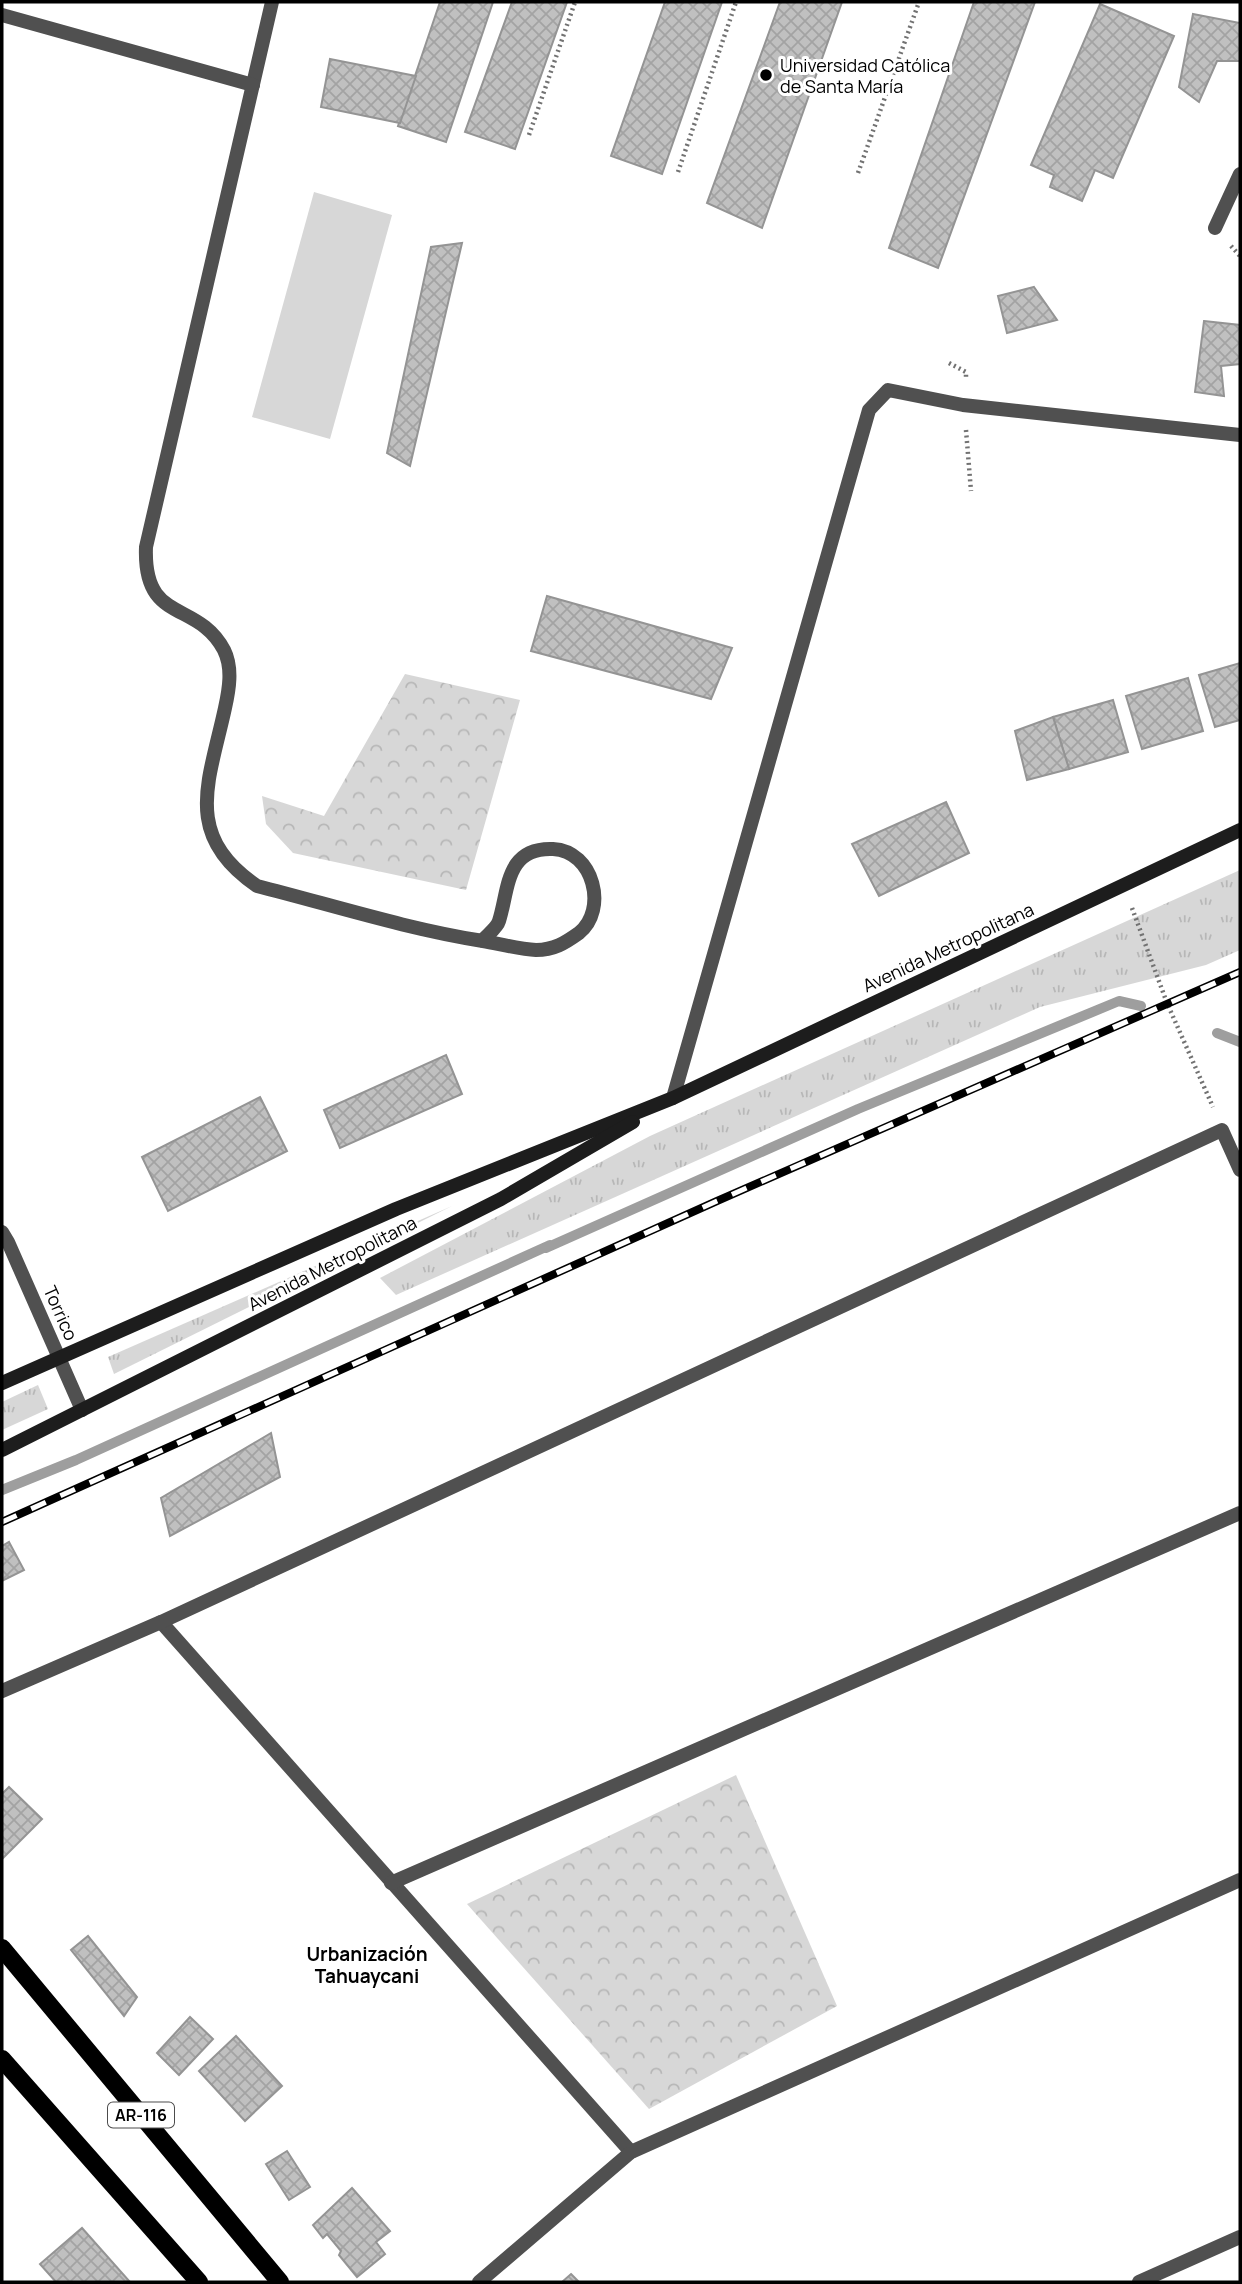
<svg xmlns="http://www.w3.org/2000/svg" width="1242" height="2284" font-family="Manrope,sans-serif">
  <style>
    .grass { fill: url(#grass-tufts) }
    .park { fill: url(#park-crowns) }
    .garden { fill: #d7d7d7 }
    .lines { fill: none; stroke-linecap: round; stroke-linejoin: round }
    .stream { stroke: #9e9e9e; stroke-width: 10 }
    .building { fill: url(#building-cross-hatch); stroke: #949494; stroke-width: 2 }
    .path { stroke: #727272; stroke-width: 4.5; stroke-dasharray: 2 3.5; stroke-linecap: butt }
    .street { stroke: #505050; stroke-width: 14 }
    .secondary { stroke: #1d1d1d; stroke-width: 14 }
    .primary { stroke: #000; stroke-width: 18 }
    .rail-casing { stroke: #000; stroke-width: 8 }
    .rail { stroke: #fff; stroke-width: 5; stroke-dasharray: 16; stroke-linecap: butt }
    .poi-dot { fill: #000; stroke: #fff; stroke-width: 2.5 }
    .labels { text-anchor: middle; dominant-baseline: central; stroke-width: 6; stroke-linejoin: round; paint-order: stroke }
    .shield { fill: #fff; stroke: #4c4c4c; stroke-width: 2 }
    .shield-label { font-size: 16px; font-weight: bold; fill: #000 }
    .poi-label { font-size: 18px; fill: #000; stroke: #fff; text-anchor: start }
    .street-label { font-size: 18px; fill: #000; stroke: #fff }
    .neighbourhood-label { font-size: 19px; font-weight: bold; fill: #000; stroke: #fff }
  </style>
  <defs>
    <pattern id="grass-tufts" width="24" height="20" patternUnits="userSpaceOnUse" patternTransform="scale(1.75)"><rect width="24" height="20" fill="#d7d7d7"/><path d="M3 7l-1-3M5 7V3M7 7l1-3M15 17l-1-3M17 17v-4M19 17l1-3" fill="none" stroke="#b7b7b7"/></pattern>
    <pattern id="park-crowns" width="20" height="18" patternUnits="userSpaceOnUse" patternTransform="scale(1.75)"><rect width="20" height="18" fill="#d7d7d7"/><path d="M2 6a3 3 0 1 1 6 0M12 15a3 3 0 1 1 6 0" fill="none" stroke="#b7b7b7"/></pattern>
    <pattern id="building-cross-hatch" width="8" height="8" patternUnits="userSpaceOnUse" patternTransform="scale(1.75)"><rect width="8" height="8" fill="#c0c0c0"/><path d="M0 0l8 8M0 8l8-8" fill="none" stroke="#a3a3a3"/></pattern>
  </defs>
  <rect width="100%" height="100%" fill="#fff"/>
  <g class="grass">
    <path d="M1240 870V950L1206 965 1040 1007 396 1295 380 1278 650 1136Z"/>
    <path d="M452 1206 114 1374 108 1357Z"/>
    <path d="M38 1385 48 1409 2 1430V1402Z"/>
  </g>
  <g class="park">
    <path d="M405 674 520 700 466 890 293 853 266 824 262 796 324 816Z"/>
    <path d="M736 1775 837 2006 649 2109 467 1904Z"/>
  </g>
  <path class="garden" d="M314 192 392 215 330 439 252 417Z"/>
  <g class="lines">
    <g class="stream">
      <path d="M1217 1033 1240 1042"/>
      <path d="M2 1490 76 1460 550 1245 546 1248 858 1109 1119 1001 1141 1006"/>
    </g>
  </g>
  <g class="building">
    <path d="M440 2H493L446 142 398 126Z"/>
    <path d="M512 2H567L515 149 465 132Z"/>
    <path d="M665 2H722L662 174 611 156Z"/>
    <path d="M780 2H842L762 228 707 203Z"/>
    <path d="M974 2H1035L938 268 889 248Z"/>
    <path d="M1100 4 1174 36 1113 178 1095 170 1082 201 1050 187 1054 175 1031 165Z"/>
    <path d="M1193 14 1240 23V61H1217L1199 102 1179 87Z"/>
    <path d="M330 59 416 76 400 123 321 107Z"/>
    <path d="M462 243 410 466 387 453 431 247Z"/>
    <path d="M1034 287 1057 320 1007 333 998 296Z"/>
    <path d="M1204 321 1240 325V364L1221 366 1224 396 1195 392Z"/>
    <path d="M547 596 732 648 711 699 531 651Z"/>
    <path d="M1240 663V720L1215 727 1199 675Z"/>
    <path d="M1188 678 1203 731 1142 749 1126 696Z"/>
    <path d="M1113 700 1128 752 1069 769 1053 717Z"/>
    <path d="M1053 717 1069 769 1027 780 1015 731Z"/>
    <path d="M946 802 969 853 879 896 852 844Z"/>
    <path d="M446 1055 462 1094 340 1148 324 1110Z"/>
    <path d="M260 1097 287 1151 168 1211 142 1157Z"/>
    <path d="M271 1433 280 1477 170 1536 161 1498Z"/>
    <path d="M9 1542 24 1570 2 1581V1546Z"/>
    <path d="M9 1787 42 1819 2 1859V1794Z"/>
    <path d="M88 1936 137 1997 124 2016 71 1950Z"/>
    <path d="M190 2017 213 2039 179 2075 157 2053Z"/>
    <path d="M236 2036 282 2086 245 2121 199 2071Z"/>
    <path d="M287 2151 310 2187 289 2200 266 2164Z"/>
    <path d="M352 2188 390 2231 376 2242 385 2254 357 2277 339 2255 341 2251 327 2234 323 2238 313 2225Z"/>
    <path d="M82 2228 130 2282H56L40 2264Z"/>
    <path d="M571 2274 579 2282H562Z"/>
  </g>
  <g class="lines">
    <g class="path">
      <path d="M529 135 575 2"/>
      <path d="M678 172 736 2"/>
      <path d="M858 173 919 2"/>
      <path d="M1231 246 1240 256"/>
      <path d="M949 363 966 372V380"/>
      <path d="M966 430 971 491"/>
      <path d="M1132 908 1167 1003 1213 1107"/>
    </g>
    <g class="street">
      <path d="M272 2 146 547C143 625 197 599 224 650 233 668 229 690 225 708 209 782 182 835 257 886 332 905 407 929 483 941 500 944 519 949 536 950 554 950 565 943 579 933 608 910 594 851 553 849 505 847 509 890 499 921 497 928 487 935 482 941"/>
      <path d="M2 15 253 85"/>
      <path d="M1215 228 1240 174"/>
      <path d="M673 1098 869 410 888 390 963 405 1240 435"/>
      <path d="M2 1232 8 1242 82 1410"/>
      <path d="M161 1622 631 2152"/>
      <path d="M2 1691 161 1622 1222 1130 1240 1170"/>
      <path d="M391 1883 1240 1513"/>
      <path d="M479 2282 631 2152 1240 1880"/>
      <path d="M1139 2282 1240 2237"/>
    </g>
    <g class="secondary">
      <path d="M2 1383 396 1209 673 1098 1240 830"/>
      <path d="M2 1450 501 1199 633 1122"/>
    </g>
    <g class="primary">
      <path d="M2 1948 280 2282"/>
      <path d="M2 2059 199 2282"/>
    </g>
    <defs>
      <path id="rail" d="M2 1522 717 1201 1240 972"/>
    </defs>
    <use href="#rail" class="rail-casing"/>
    <use href="#rail" class="rail"/>
  </g>
  <circle class="poi-dot" cx="766" cy="75" r="7"/>
  <g class="labels">
    <rect class="shield" x="108" y="2102.5" width="66" height="25" rx="5"/>
    <g class="shield-label">
      <text x="141" y="2115">AR-116</text>
    </g>
    <g class="poi-label">
      <text x="780" y="65">Universidad Católica<tspan x="780" dy="21">de Santa María</tspan></text>
    </g>
    <g class="street-label">
      <text transform="translate(948 947) rotate(-25)">Avenida Metropolitana</text>
      <text transform="translate(332 1263) rotate(-27)">Avenida Metropolitana</text>
      <text transform="translate(61 1313) rotate(66)">Torrico</text>
    </g>
    <g class="neighbourhood-label">
      <text x="367" y="1954">Urbanización<tspan x="367" dy="22">Tahuaycani</tspan></text>
    </g>
  </g>
  <rect width="1242" height="2284" fill="none" stroke="#000000" stroke-width="7"/>
</svg>
